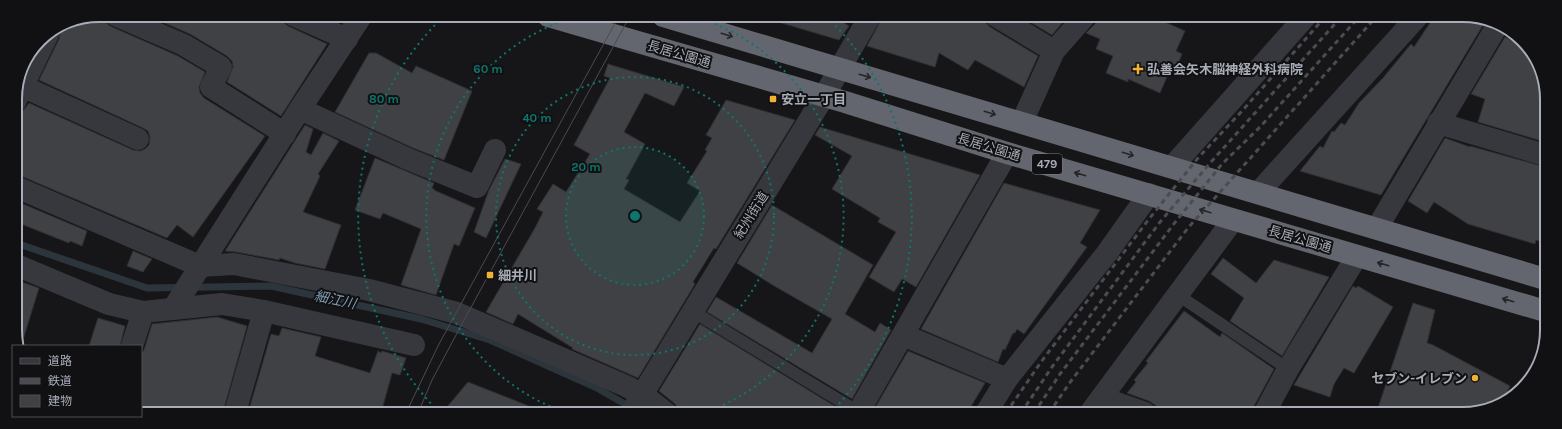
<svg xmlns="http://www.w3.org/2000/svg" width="1562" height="429" font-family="Karla,'Noto Sans JP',sans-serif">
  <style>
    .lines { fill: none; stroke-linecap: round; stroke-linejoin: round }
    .stream { stroke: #2c353c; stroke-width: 7 }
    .building { fill: #404145; stroke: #303034 }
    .lane { stroke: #37383d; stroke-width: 12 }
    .street { stroke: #37383d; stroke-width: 22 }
    .highway { stroke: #63666e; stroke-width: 22 }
    .tram { stroke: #4a4c52; stroke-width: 1 }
    .rail { stroke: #4a4c52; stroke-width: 3; stroke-dasharray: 5 4; stroke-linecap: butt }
    .oneway { stroke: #26262a }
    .ring { fill: none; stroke: #0f766e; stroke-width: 2; stroke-dasharray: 2 4 }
    .poi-dot { fill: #f2b134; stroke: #111113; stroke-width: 1.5 }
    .labels { text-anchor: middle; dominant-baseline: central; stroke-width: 4; stroke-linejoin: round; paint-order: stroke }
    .shield { fill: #111113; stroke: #7b7e86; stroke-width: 1 }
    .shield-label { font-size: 12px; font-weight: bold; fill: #a8adb8 }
    .street-label { font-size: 13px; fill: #a8adb8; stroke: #111113 }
    .poi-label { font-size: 13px; font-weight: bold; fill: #a8adb8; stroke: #111113; text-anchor: start }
    .water-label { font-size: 14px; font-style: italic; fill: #7f9bb3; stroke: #111113 }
    .rim { fill: none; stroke: #a8adb8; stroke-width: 2 }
    .centre { fill: #0f766e; stroke: #111113; stroke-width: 2 }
    .ring-label { font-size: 12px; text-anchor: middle; font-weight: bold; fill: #0f766e; stroke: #111113; stroke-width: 4; stroke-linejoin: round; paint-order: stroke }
  </style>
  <rect width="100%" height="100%" fill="#161618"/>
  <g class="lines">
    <path class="stream" d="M16 243 147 288 271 286 421 319 490 340 595 387 632 408"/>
  </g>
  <g class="building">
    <path d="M99 15H103L105 22 110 26 178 56 205 72 199 87 200 93 204 98 265 136 193 237 177 225 167 238 21 176 16 175 15 126 22 112 29 103 133 150 140 151 145 149 149 145 150 137 148 131 143 128 39 80 59 39 60 33 58 27 67 21Z"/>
    <path d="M146 15H281L283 22 288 26 327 44 281 116 227 82 233 67 232 61 227 56 190 34Z"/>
    <path d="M324 15H338L336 20Z"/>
    <path d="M776 16H833L849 26 839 40 775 21Z"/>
    <path d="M883 16H984L985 22 990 27 1038 56 1024 87 975 60 968 70 939 53 935 67 867 46Z"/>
    <path d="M1020 16H1068L1052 35Z"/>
    <path d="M1097 16H1151L1185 31 1176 51 1182 54 1174 74 1169 72 1160 93 1128 79V82L1106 73 1113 56 1096 49 1100 39 1086 33 1095 24Z"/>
    <path d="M1434 17H1480L1486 20 1381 195 1300 171 1320 146 1323 148 1332 131 1334 132 1341 123 1345 125 1359 103 1383 78 1411 44 1414 47Z"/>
    <path d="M1505 37 1528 49 1545 82V142L1478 122 1485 99 1471 94Z"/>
    <path d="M369 53H376L412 73 416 66 472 91 444 160 413 148 335 112Z"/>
    <path d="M608 64 684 87 674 106 645 93 624 132 645 144 626 179 629 180 624 189 680 222 700 191 687 183 707 151 705 150 712 138 706 135 726 100 795 120 716 249 714 248 693 282 695 284 638 378 572 349 573 348 518 314 513 324 486 312 535 228 543 212 537 209 553 184 566 192 590 154 574 145 610 78 604 76Z"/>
    <path d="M305 125 313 129 306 152 311 155 323 133 339 141 318 174 320 176 303 212 341 225 325 269 295 263 280 258 279 260 236 252 225 251Z"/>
    <path d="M820 127 980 175 916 287 902 279 894 292 869 277 896 232 878 222 880 218 832 189 852 156 815 135Z"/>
    <path d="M1445 138 1470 147V146L1545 167V243L1536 240 1535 244 1468 224 1434 202 1427 213 1408 201Z"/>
    <path d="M375 158 434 183 432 188 436 191 475 208 459 246 454 244 436 295 401 285 421 229 383 213 380 219 355 210Z"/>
    <path d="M505 159 521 164 486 238 474 232 489 190Z"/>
    <path d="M1004 183 1100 210 1080 243 1087 247 1024 334 1017 329 1015 333H1013L1005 350 1003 349 998 362 921 329Z"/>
    <path d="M16 201 87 231 82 246 70 241 69 243 16 222Z"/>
    <path d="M772 205 873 265 845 314 875 332 880 323 891 330 852 399 707 312 716 297 812 353 832 319 776 287 737 263Z"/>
    <path d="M133 251 152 259 143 272 127 266Z"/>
    <path d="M1223 258 1256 283 1274 260 1329 277 1282 356 1230 321 1244 298 1211 274Z"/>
    <path d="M16 280 39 288 21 346H17Z"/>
    <path d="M1353 286 1356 288 1358 286 1393 307 1354 373 1344 368 1334 384 1330 397 1294 385Z"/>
    <path d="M1413 303 1435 310 1427 343 1433 345 1510 386 1503 400 1468 414H1376Z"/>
    <path d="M1184 311 1220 337 1222 333 1274 369 1253 408 1252 414H1157L1155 405 1149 401 1127 393 1136 382 1134 380 1148 363 1146 361Z"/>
    <path d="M217 317 247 326 223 412H141V354L144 350 152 324Z"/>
    <path d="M98 318 125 326 120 346H89Z"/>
    <path d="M700 324 846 413H685L678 408 674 403 659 391Z"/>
    <path d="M282 328 321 337 315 356 370 373 378 351 381 353 382 351 406 358 400 375 392 373 381 413H248L271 334 279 336Z"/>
    <path d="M908 351 985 383 967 413H872Z"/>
    <path d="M468 382 544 412V413H442Z"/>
  </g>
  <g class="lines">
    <g class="lane">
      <path d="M1178 295 1288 369"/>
      <path d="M692 311 860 413"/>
    </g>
    <g class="street">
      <path d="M115 15 184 45 221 67 211 87 285 134"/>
      <path d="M293 15 347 39"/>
      <path d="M996 16 1054 51"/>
      <path d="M24 87 138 139"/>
      <path d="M15 102 48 34"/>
      <path d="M300 109 408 159 477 187 495 150"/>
      <path d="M1022 122 1054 51 1085 16"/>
      <path d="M1438 123 1545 155"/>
      <path d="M1172 167 1306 16"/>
      <path d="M16 187 200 266 234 264 369 290 457 313 626 386 643 395 666 413"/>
      <path d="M1258 193 1417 17"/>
      <path d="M1377 228 1497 26"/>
      <path d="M16 265 109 304 143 312 222 304 264 311 414 345"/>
      <path d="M173 309 300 109 362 15"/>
      <path d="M903 335 1007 379"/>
      <path d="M132 346 143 312"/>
      <path d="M1102 398 1145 413"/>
      <path d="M235 413 264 311"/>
      <path d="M631 413 824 96 870 16"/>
      <path d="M858 413 1007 153"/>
      <path d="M986 413 1007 379 1107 253 1149 194"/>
      <path d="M1090 413 1233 220"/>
      <path d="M1264 414 1288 369 1357 256"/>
    </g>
    <g class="highway">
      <path d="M548 16 845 102 1007 153 1545 311"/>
      <path d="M663 16 1545 279"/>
    </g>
    <g class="tram">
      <path d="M406 413 439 344 619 16"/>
      <path d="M418 413 432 380 463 322 630 16"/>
    </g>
    <g class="rail">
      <path d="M1006 413 1041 362 1149 219 1198 158 1242 111 1326 16"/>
      <path d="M1021 413 1052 367 1160 222 1211 162 1342 16"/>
      <path d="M1034 413 1060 374 1173 225 1222 164 1260 127 1359 17"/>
      <path d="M1049 413 1071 381 1188 228 1376 17"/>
    </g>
  </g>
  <defs><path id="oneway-shaft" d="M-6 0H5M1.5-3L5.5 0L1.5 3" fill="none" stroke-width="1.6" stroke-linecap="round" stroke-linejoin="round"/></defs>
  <g class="oneway">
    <use href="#oneway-shaft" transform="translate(727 35) rotate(17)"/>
    <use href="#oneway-shaft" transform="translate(865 76) rotate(16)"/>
    <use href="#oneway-shaft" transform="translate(990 113) rotate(17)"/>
    <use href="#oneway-shaft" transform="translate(1128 154) rotate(17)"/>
    <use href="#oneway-shaft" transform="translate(1080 174) rotate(-164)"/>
    <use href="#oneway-shaft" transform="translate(1205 211) rotate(-163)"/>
    <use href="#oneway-shaft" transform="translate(1383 264) rotate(-164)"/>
    <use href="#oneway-shaft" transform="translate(1508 300) rotate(-164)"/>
  </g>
  <circle cx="635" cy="216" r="69" fill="#0f766e" fill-opacity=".12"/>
  <g class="ring">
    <circle cx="635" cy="216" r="69"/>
    <circle cx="635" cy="216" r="139"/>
    <path d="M567 413A208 208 0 0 1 578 16M692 16A208 208 0 0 1 703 413"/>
    <path d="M439 412A277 277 0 0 1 443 17M827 17A277 277 0 0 1 831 412"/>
  </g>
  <g class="poi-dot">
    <path d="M1136 63h4v4h4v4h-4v4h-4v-4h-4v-4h4z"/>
    <rect x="769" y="95" width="8" height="8" rx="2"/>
    <rect x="486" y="271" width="8" height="8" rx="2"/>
    <circle cx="1475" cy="378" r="4"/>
  </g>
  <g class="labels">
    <rect class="shield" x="1032" y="154" width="30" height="20" rx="3"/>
    <g class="shield-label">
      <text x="1047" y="164">479</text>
    </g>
    <g class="street-label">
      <text transform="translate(679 54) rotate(16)">長居公園通</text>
      <text transform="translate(989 147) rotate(17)">長居公園通</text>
      <text transform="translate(751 215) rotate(-58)">紀州街道</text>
      <text transform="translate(1300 239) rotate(16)">長居公園通</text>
    </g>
    <g class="poi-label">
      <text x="1147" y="69">弘善会矢木脳神経外科病院</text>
      <text x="781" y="99">安立一丁目</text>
      <text x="498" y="275">細井川</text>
      <text x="1467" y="378" text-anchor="end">セブン-イレブン</text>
    </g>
    <g class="water-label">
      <text transform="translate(335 300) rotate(12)">細江川</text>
    </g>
  </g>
  <path d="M0 0H1562V429H0ZM99 22H1463A77 77 0 0 1 1540 99V330A77 77 0 0 1 1463 407H99A77 77 0 0 1 22 330V99A77 77 0 0 1 99 22Z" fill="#111113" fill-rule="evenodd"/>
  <path class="rim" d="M99 22H1463A77 77 0 0 1 1540 99V330A77 77 0 0 1 1463 407H99A77 77 0 0 1 22 330V99A77 77 0 0 1 99 22Z"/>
  <circle cx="635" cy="216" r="6" class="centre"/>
  <g class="ring-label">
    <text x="488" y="73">60 m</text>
    <text x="384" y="103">80 m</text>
    <text x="537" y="122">40 m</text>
    <text x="586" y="171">20 m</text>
  </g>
  <rect x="12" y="345" width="130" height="72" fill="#111113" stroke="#4d4f55"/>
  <rect x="20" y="358" width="20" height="6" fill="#37383d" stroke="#4d4f55"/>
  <text x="48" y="365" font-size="12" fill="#a8adb8">道路</text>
  <rect x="20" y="378" width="20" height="6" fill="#4a4c52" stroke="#4d4f55"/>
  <text x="48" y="385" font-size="12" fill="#a8adb8">鉄道</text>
  <rect x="20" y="395" width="20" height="12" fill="#404145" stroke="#4d4f55"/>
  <text x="48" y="405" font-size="12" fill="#a8adb8">建物</text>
</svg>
